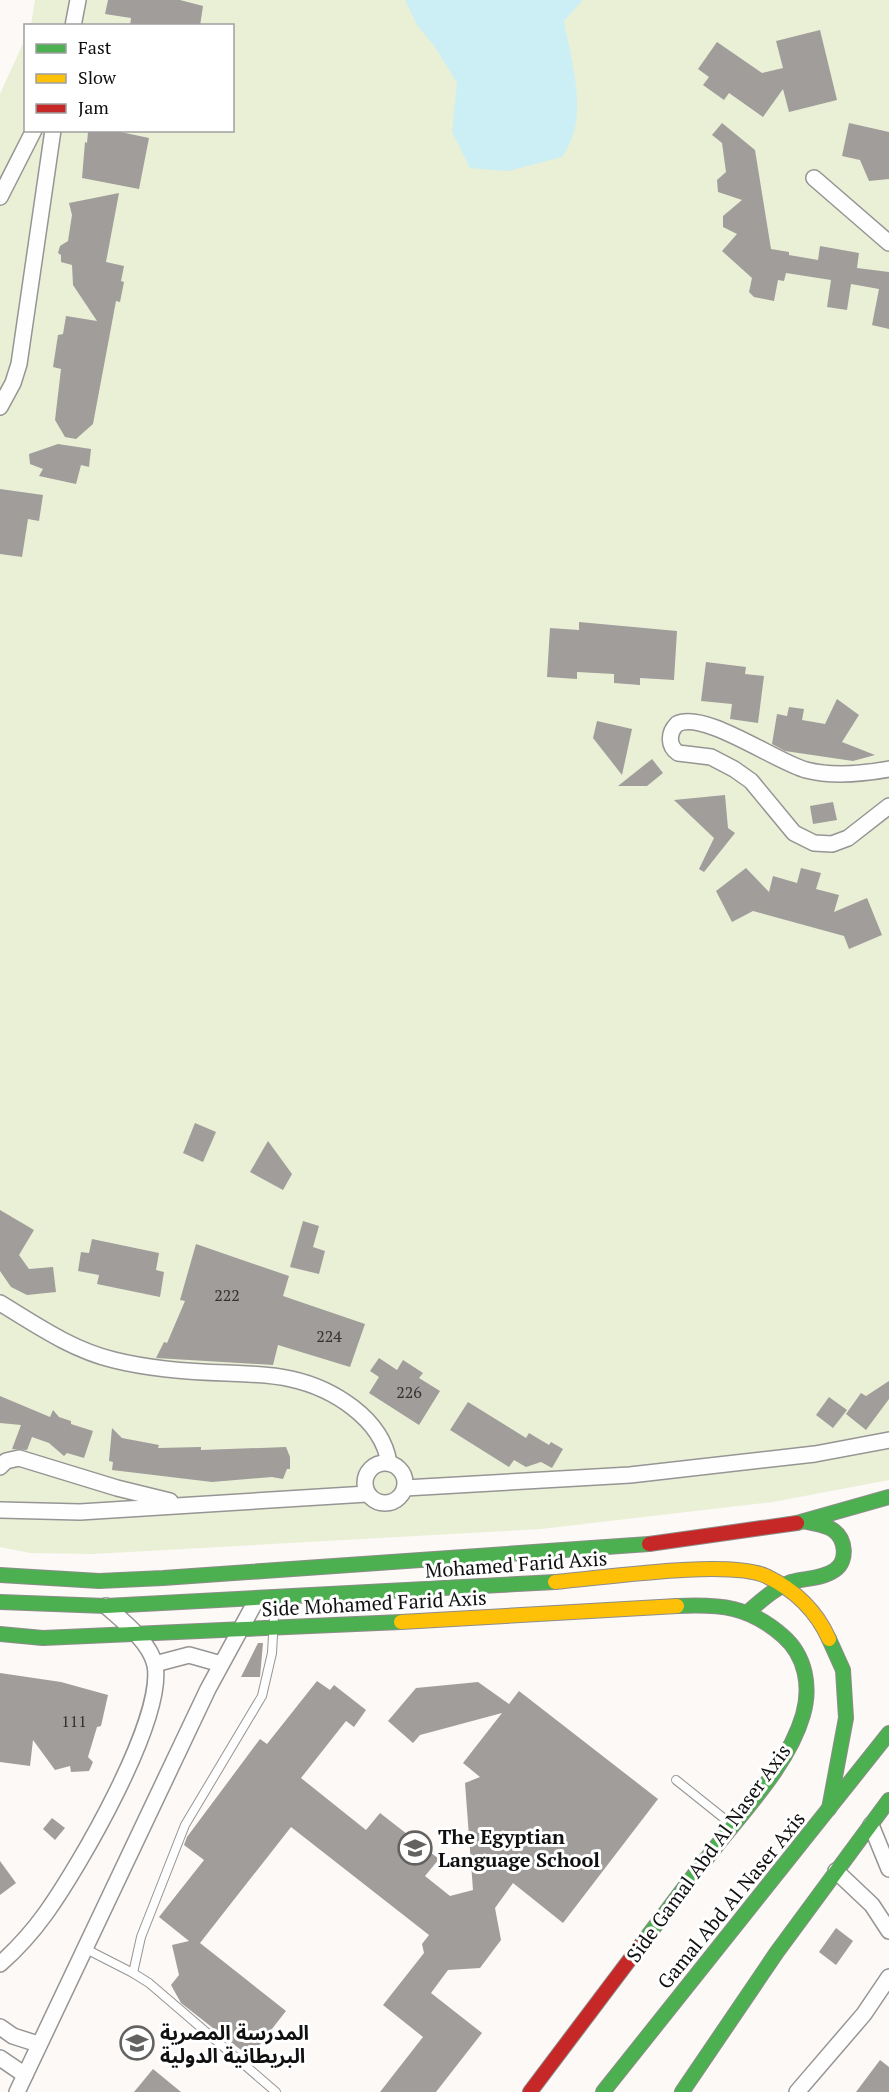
<svg xmlns="http://www.w3.org/2000/svg" width="889" height="2092" font-family="'PT Serif','Noto Sans Arabic',serif">
  <style>
    .green { fill: #eaf0d6 }
    .water { fill: #cceef5 }
    .building { fill: #a09d9b }
    .lines { fill: none; stroke-linecap: round; stroke-linejoin: round }
    .lane-casing { stroke: #969594; stroke-width: 10 }
    .street-casing { stroke: #969594; stroke-width: 18 }
    .fast-casing { stroke: #8d8c8a; stroke-width: 16 }
    .slow-casing { stroke: #8d8c8a; stroke-width: 16 }
    .jam-casing { stroke: #8d8c8a; stroke-width: 16 }
    .lane { stroke: #fffefe; stroke-width: 8 }
    .street { stroke: #fffefe; stroke-width: 15 }
    .fast { stroke: #4caf50; stroke-width: 14 }
    .slow { stroke: #ffc107; stroke-width: 14 }
    .jam { stroke: #c62828; stroke-width: 14 }
    .labels { text-anchor: middle; dominant-baseline: central; stroke-width: 6; stroke-linejoin: round; paint-order: stroke }
    .number-label { font-size: 16px; fill: #343333 }
    .street-label { font-size: 20px; fill: #101010; stroke: #fff }
    .poi-label { font-size: 20px; font-weight: bold; fill: #101010; stroke: #fff; text-anchor: start }
  </style>
  <rect width="100%" height="100%" fill="#fcf9f6"/>
  <path class="green" d="M35 0H889V1480L773 1502 541 1529 93 1554 30 1553 0 1547V94L25 39 26 130H232V26L31 25Z"/>
  <path class="water" d="M405 0H583L564 21C572 65 590 118 562 157L508 171 470 168 452 132 457 83 435 47 417 25Z"/>
  <g class="building">
    <path d="M108 0H180L203 6 200 26H130L131 18 105 14Z"/>
    <path d="M820 30 837 100 789 112 783 89 763 117 729 93 724 100 703 85 709 77 698 69 717 42 762 73 783 68 776 41Z"/>
    <path d="M722 123 755 150 771 249 789 252V255L818 260 820 246 859 253 857 268 889 272V329L872 325 879 289 851 284 847 310 827 307 831 280 786 273 784 281 778 280 774 301 754 297 749 292 752 278 722 251 737 234 723 227V216L742 200 718 192 717 180 726 172 722 143 712 135Z"/>
    <path d="M849 123 889 132V179L869 181 860 160 842 156Z"/>
    <path d="M92 130H111L149 138 139 189 82 178 85 142 87 143 88 132Z"/>
    <path d="M119 193 106 262 124 266 121 281 124 282 120 302 116 301 93 424 76 439 65 437 55 420 61 369 53 367 58 335 63 334 66 316 97 321 73 285 72 265 61 262V255L58 253 60 246 68 241 72 215 69 203Z"/>
    <path d="M58 444 91 449 89 467 81 465 76 484 39 476 43 469 30 464 29 454Z"/>
    <path d="M0 489 43 495 39 521 28 519 22 557 0 554Z"/>
    <path d="M579 622 677 631 674 680 640 678V685L614 683V674L577 672V679L547 677 550 628 579 630Z"/>
    <path d="M706 662 746 667 745 674 764 676 758 723 730 719 732 704 701 701Z"/>
    <path d="M837 699 859 715 842 742 875 755 853 761 785 751 772 744 777 714 787 716 789 707 804 709 802 720 825 724Z"/>
    <path d="M597 721 632 729 622 775 593 738Z"/>
    <path d="M652 759 663 773 647 786H618Z"/>
    <path d="M725 795 728 828 735 833 704 872 699 869 714 838 674 800Z"/>
    <path d="M833 802 837 820 813 824 810 806Z"/>
    <path d="M746 868 769 892 773 876 797 883 801 868 821 873 816 889 839 895 834 912 867 898 882 935 849 949 844 936 753 911 732 922 716 891Z"/>
    <path d="M195 1123 216 1132 203 1162 183 1153Z"/>
    <path d="M268 1141 292 1174 283 1190 250 1172Z"/>
    <path d="M0 1210 34 1230 19 1255 29 1269 53 1267 56 1292 27 1295 11 1287 0 1271Z"/>
    <path d="M303 1221 319 1226 313 1247 325 1251 319 1274 290 1267Z"/>
    <path d="M92 1239 159 1253 156 1270 164 1272 160 1297 97 1284 99 1275 78 1271 81 1252 89 1253Z"/>
    <path d="M196 1244 289 1276 283 1296 365 1324 350 1367 278 1345 273 1365 156 1358 164 1342 167 1343 185 1301 180 1300Z"/>
    <path d="M379 1358 397 1370 403 1360 423 1373 419 1378 440 1391 419 1425 369 1393 379 1377 370 1371Z"/>
    <path d="M889 1381V1399L866 1430 846 1414 861 1393 866 1396Z"/>
    <path d="M0 1396 50 1417 53 1410 59 1417 71 1421V1424L93 1431 84 1458 67 1453 64 1456 49 1443 32 1437 27 1450 12 1449 21 1425 0 1423Z"/>
    <path d="M829 1397 847 1410 833 1428 816 1415Z"/>
    <path d="M468 1402 526 1438 529 1433 549 1445 551 1442 563 1449 552 1468 541 1462 526 1467 514 1460 509 1467 450 1430Z"/>
    <path d="M112 1428 122 1438 159 1445 158 1448 201 1447V1450L286 1447 290 1457V1469H287L283 1479 272 1477 212 1482 112 1470 113 1462 109 1461Z"/>
    <path d="M258 1643H263L260 1677H241Z"/>
    <path d="M0 1673 61 1682 108 1695 101 1726 97 1727 88 1757 93 1762 89 1771 71 1772 70 1766 55 1770 33 1740 30 1766 0 1762Z"/>
    <path d="M317 1681 330 1690 334 1685 366 1710 354 1727 346 1721 301 1778 366 1830 380 1813 439 1859 425 1876 450 1896 473 1890 465 1783 480 1777 463 1763 502 1713 420 1735 413 1743 388 1721 416 1688 478 1682 509 1704 519 1691 658 1799 563 1923 513 1883 495 1908 501 1940 480 1968 448 1970 431 1993 482 2033 436 2092H380L423 2037 383 2005 424 1953 422 1944 429 1935 291 1827 200 1943 286 2011 250 2057 181 2003 171 1985 179 1975 172 1945 189 1941 159 1917 204 1860 184 1845 187 1837 260 1739 267 1744Z"/>
    <path d="M52 1818 65 1828 55 1840 43 1829Z"/>
    <path d="M0 1861 16 1883 0 1895Z"/>
    <path d="M836 1928 853 1941 836 1965 819 1952Z"/>
    <path d="M880 2060 889 2067V2092H856Z"/>
    <path d="M153 2069 181 2092H134Z"/>
  </g>
  <g class="lines">
    <defs>
      <g id="lane">
        <path d="M275 1598 272 1653 262 1696 185 1825 141 1937 133 1973 149 1983 276 2092"/>
        <path d="M676 1780 731 1824"/>
        <path d="M84 1948 133 1973"/>
      </g>
      <g id="street">
        <path d="M73 26 78 0"/>
        <path d="M814 178 889 243"/>
        <path d="M0 197 34 130"/>
        <path d="M0 407 13 383 19 364 53 130"/>
        <path d="M889 769C862 774 833 777 806 770 776 762 704 710 677 724 668 733 668 746 678 753L711 757 734 769 751 781 794 833 814 843 832 844 848 838 889 806"/>
        <path d="M0 1303C36 1325 72 1350 114 1360 150 1369 189 1372 227 1373 248 1374 270 1374 291 1379 332 1388 382 1418 389 1463"/>
        <circle cx="385" cy="1483" r="20"/>
        <path d="M0 1467 6 1461 19 1458 117 1488 170 1501"/>
        <path d="M405 1488 630 1475 815 1454 889 1440"/>
        <path d="M0 1510 80 1512 367 1494"/>
        <path d="M155 1664 189 1655 221 1664"/>
        <path d="M871 1825 889 1869"/>
        <path d="M836 1871 872 1905 889 1931"/>
        <path d="M0 1964C17 1949 33 1931 46 1913 79 1867 165 1719 155 1665 150 1642 123 1621 106 1606"/>
        <path d="M0 2027 13 2036 38 2044"/>
        <path d="M0 2058 25 2075"/>
        <path d="M17 2092 208 1689 257 1599"/>
        <path d="M797 2092 864 2014 889 1977"/>
      </g>
      <g id="fast">
        <path d="M797 1523 889 1497"/>
        <path d="M0 1575 99 1581 163 1578 649 1544"/>
        <path d="M0 1602 106 1606 555 1582"/>
        <path d="M749 1611C762 1600 775 1588 791 1582 805 1578 822 1579 835 1570 848 1561 846 1539 833 1530 826 1525 816 1524 807 1522"/>
        <path d="M0 1634 43 1638 401 1622"/>
        <path d="M829 1809 846 1718 843 1670 829 1639"/>
        <path d="M640 1946C666 1912 691 1878 718 1844 748 1806 789 1763 803 1715 811 1687 806 1656 783 1636 749 1606 720 1604 677 1606"/>
        <path d="M603 2092 889 1733"/>
        <path d="M682 2092 777 1952 889 1800"/>
      </g>
      <g id="slow">
        <path d="M555 1582C602 1578 727 1559 766 1576 795 1590 816 1610 829 1639"/>
        <path d="M401 1622 677 1606"/>
      </g>
      <g id="jam">
        <path d="M649 1544 797 1523"/>
        <path d="M530 2092 640 1946"/>
      </g>
    </defs>
    <use href="#lane" class="lane-casing"/>
    <use href="#street" class="street-casing"/>
    <use href="#fast" class="fast-casing"/>
    <use href="#slow" class="slow-casing"/>
    <use href="#jam" class="jam-casing"/>
    <use href="#lane" class="lane"/>
    <use href="#street" class="street"/>
    <use href="#fast" class="fast"/>
    <use href="#slow" class="slow"/>
    <use href="#jam" class="jam"/>
  </g>
  <defs>
    <symbol id="school-ring" viewBox="-11 -11 22 22"><circle r="9.5" fill="#fff" stroke="#636260" stroke-width="1.5"/><path d="M0-5L7-2L0 1L-7-2ZM-4 1L0 2.5L4 1V4Q0 6-4 4Z" fill="#636260"/></symbol>
  </defs>
  <g fill-rule="evenodd">
    <use href="#school-ring" x="396" y="1829" width="38" height="38"/>
    <use href="#school-ring" x="118" y="2024" width="38" height="38"/>
  </g>
  <g class="labels">
    <g class="number-label">
      <text x="227" y="1295">222</text>
      <text x="329" y="1336">224</text>
      <text x="409" y="1392">226</text>
      <text x="74" y="1721">111</text>
    </g>
    <g class="street-label">
      <text transform="translate(516 1564) rotate(-4)">Mohamed Farid Axis</text>
      <text transform="translate(374 1603) rotate(-3)">Side Mohamed Farid Axis</text>
      <text transform="translate(708 1853) rotate(-54)">Side Gamal Abd Al Naser Axis</text>
      <text transform="translate(731 1900) rotate(-51)">Gamal Abd Al Naser Axis</text>
    </g>
    <g class="poi-label">
      <text x="438" y="1836">The Egyptian<tspan x="438" dy="23">Language School</tspan></text>
      <text x="160" y="2032">المدرسة المصرية<tspan x="160" dy="23">البريطانية الدولية</tspan></text>
    </g>
  </g>
  <rect x="24" y="24" width="210" height="108" fill="#ffffff" stroke="#9f9f9f" stroke-width="1.5"/>
  <rect x="36" y="44" width="30" height="9" fill="#4caf50" stroke="#9f9f9f" stroke-width="1.5"/>
  <text x="78" y="54" font-size="18" fill="#101010">Fast</text>
  <rect x="36" y="74" width="30" height="9" fill="#ffc107" stroke="#9f9f9f" stroke-width="1.5"/>
  <text x="78" y="84" font-size="18" fill="#101010">Slow</text>
  <rect x="36" y="104" width="30" height="9" fill="#c62828" stroke="#9f9f9f" stroke-width="1.5"/>
  <text x="78" y="114" font-size="18" fill="#101010">Jam</text>
</svg>
